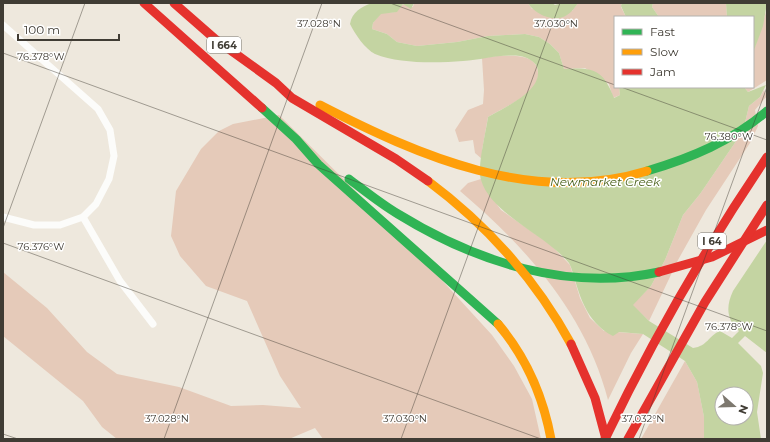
<svg xmlns="http://www.w3.org/2000/svg" width="770" height="442" font-family="Montserrat,sans-serif">
  <style>
    .green { fill: #e5cab9 }
    .water { fill: #c4d4a2; fill-rule: evenodd }
    .lines { fill: none; stroke-linecap: round; stroke-linejoin: round }
    .street { stroke: #fcfcfa; stroke-width: 7 }
    .fast { stroke: #30b455; stroke-width: 9 }
    .slow { stroke: #ff9f0a; stroke-width: 9 }
    .jam { stroke: #e5322d; stroke-width: 9 }
    .ticks { fill: none; stroke: #403c34; stroke-width: 1; stroke-opacity: 0.45 }
    .labels { text-anchor: middle; dominant-baseline: central; stroke-width: 3; stroke-linejoin: round; paint-order: stroke }
    .shield { fill: #fff; stroke: #797671; stroke-width: 1 }
    .shield-label { font-size: 10px; font-weight: bold; fill: #403c34 }
    .water-label { font-size: 12px; font-style: italic; fill: #4b611a; stroke: #fff }
    .ticks-label { font-size: 10px; text-anchor: middle; fill: #403c34; stroke: #fff; stroke-width: 3; stroke-linejoin: round; paint-order: stroke }
  </style>
  <rect width="100%" height="100%" fill="#eee8dd"/>
  <g class="green">
    <path d="M414 3H528L532 9 572 11 578 3H622L621 7 626 17H615V87H619L620 95 613 98 609 84 585 68 564 69 559 53 550 44 539 37 525 34 488 36 457 42 417 46 397 42 387 34 372 29 373 23 381 13 396 12 403 4 413 7Z"/>
    <path d="M653 3H726L727 17H659L652 7Z"/>
    <path d="M767 9V80L748 92 744 87H753V53Z"/>
    <path d="M497 56C512 56 539 53 538 75 538 81 534 87 530 91 518 102 501 109 488 117L482 150V159L475 153 473 140 459 142 455 130 468 110 483 104 484 90 482 58Z"/>
    <path d="M764 90 767 96 755 110 758 126 750 143 706 210 678 260 649 321 632 305 651 286 665 260 683 215 700 194 743 131 749 106 760 97Z"/>
    <path d="M279 115 407 242 492 335 514 366 532 399 541 439H323L315 428 289 439H117L102 427 83 401 3 336V272L47 308 87 352 117 374 179 387 231 406 263 405 301 408 280 376 247 301 206 286 180 256 171 236 176 191 201 149 219 131 233 124Z"/>
    <path d="M481 179 488 192 501 210 551 245 570 265 580 298 590 318 604 331 643 334 631 353 608 400C586 314 526 247 460 191L468 183Z"/>
    <path d="M685 361 697 382 704 417V439H641Z"/>
  </g>
  <g class="water">
    <path d="M372 3H414L411 9 403 4 397 12 381 14 373 23 372 29 387 34 397 42 417 46 457 42 488 36 525 34 539 37 550 44 559 53 564 69C593 67 603 69 614 98L620 95 619 87H744L748 92 766 85 760 97 749 106 743 131 700 194 683 215 665 260 651 286 633 305 649 321 693 348C708 346 708 336 720 331L732 338 739 331C726 319 726 306 733 291L767 240V353L745 336 738 343 761 366 763 373 757 412 761 439H704V417L697 382 685 361 643 334 619 332 613 336C590 324 582 304 575 280 573 275 572 268 569 263 546 235 491 214 481 180 477 167 486 132 488 117 504 107 545 91 537 67 535 61 526 57 520 56 500 54 482 60 463 61 437 63 399 64 375 54 365 49 355 34 350 24 352 12 361 7 372 3ZM722 394H746V418H722Z"/>
    <path d="M528 3H552L555 5 562 3H578C575 7 572 12 567 15 555 23 535 15 528 3Z"/>
    <path d="M622 3H653L652 7 659 17H626L621 6Z"/>
    <path d="M726 3H767L763 26 753 53V17H727Z"/>
  </g>
  <g class="lines">
    <g class="street">
      <path d="M3 25 98 109 110 130 114 156 109 179 96 204 83 217 60 225H34L3 217"/>
      <path d="M83 217 120 281 153 324"/>
    </g>
    <g class="fast">
      <path d="M262 108 296 139 318 164 498 324"/>
      <path d="M647 171C691 158 732 141 767 111"/>
      <path d="M349 179C365 191 381 204 398 214 476 262 568 292 659 272"/>
    </g>
    <g class="slow">
      <path d="M320 105C419 156 533 206 647 171"/>
      <path d="M428 181C487 225 536 280 571 344"/>
      <path d="M498 324C526 357 543 396 551 439"/>
    </g>
    <g class="jam">
      <path d="M144 3 262 108"/>
      <path d="M174 3 215 39 276 83 292 98 396 159 428 181"/>
      <path d="M659 272 712 257 767 230"/>
      <path d="M571 344 595 398 606 439"/>
      <path d="M605 439C652 341 706 247 767 157"/>
      <path d="M628 439 705 302 767 205"/>
    </g>
  </g>
  <path class="ticks" d="M390 3 615 85M3 53 767 331M621 87 767 140M3 228 85 3M3 243 541 439M3 434 18 439M164 439 322 3M401 439 560 3M639 439 767 87"/>
  <g class="labels">
    <g class="shield">
      <rect x="207" y="37" width="34" height="16" rx="3"/>
      <rect x="698" y="233" width="28" height="16" rx="3"/>
    </g>
    <g class="shield-label">
      <text x="224" y="45">I 664</text>
      <text x="712" y="241">I 64</text>
    </g>
    <g class="water-label">
      <text x="605" y="181">Newmarket Creek</text>
    </g>
  </g>
  <g class="ticks-label">
    <text x="319" y="27">37.028°N</text>
    <text x="556" y="27">37.030°N</text>
    <text x="41" y="60">76.378°W</text>
    <text x="729" y="140">76.380°W</text>
    <text x="41" y="250">76.376°W</text>
    <text x="729" y="330">76.378°W</text>
    <text x="167" y="422">37.028°N</text>
    <text x="405" y="422">37.030°N</text>
    <text x="643" y="422">37.032°N</text>
  </g>
  <rect width="770" height="442" fill="none" stroke="#403c34" stroke-width="8"/>
  <rect x="614" y="16" width="140" height="72" fill="#ffffff" stroke="#b3b1ae"/>
  <rect x="622" y="29" width="20" height="6" fill="#30b455" stroke="#b3b1ae"/>
  <text x="650" y="36" font-size="12" fill="#403c34">Fast</text>
  <rect x="622" y="49" width="20" height="6" fill="#ff9f0a" stroke="#b3b1ae"/>
  <text x="650" y="56" font-size="12" fill="#403c34">Slow</text>
  <rect x="622" y="69" width="20" height="6" fill="#e5322d" stroke="#b3b1ae"/>
  <text x="650" y="76" font-size="12" fill="#403c34">Jam</text>
  <g transform="translate(734 406) rotate(110)"><circle r="19" fill="#ffffff" stroke="#b3b1ae"/>
  <path d="M0-3L7 15L0 10L-7 15Z" fill="#7d786f"/>
  <text y="-6" font-size="11" font-weight="bold" text-anchor="middle" fill="#403c34">N</text>
  </g>
  <path d="M18 34v6h101v-6" fill="none" stroke="#403c34" stroke-width="2"/>
  <text x="24" y="34" font-size="12" fill="#403c34" stroke="#ffffff" stroke-width="3" paint-order="stroke">100 m</text>
</svg>
